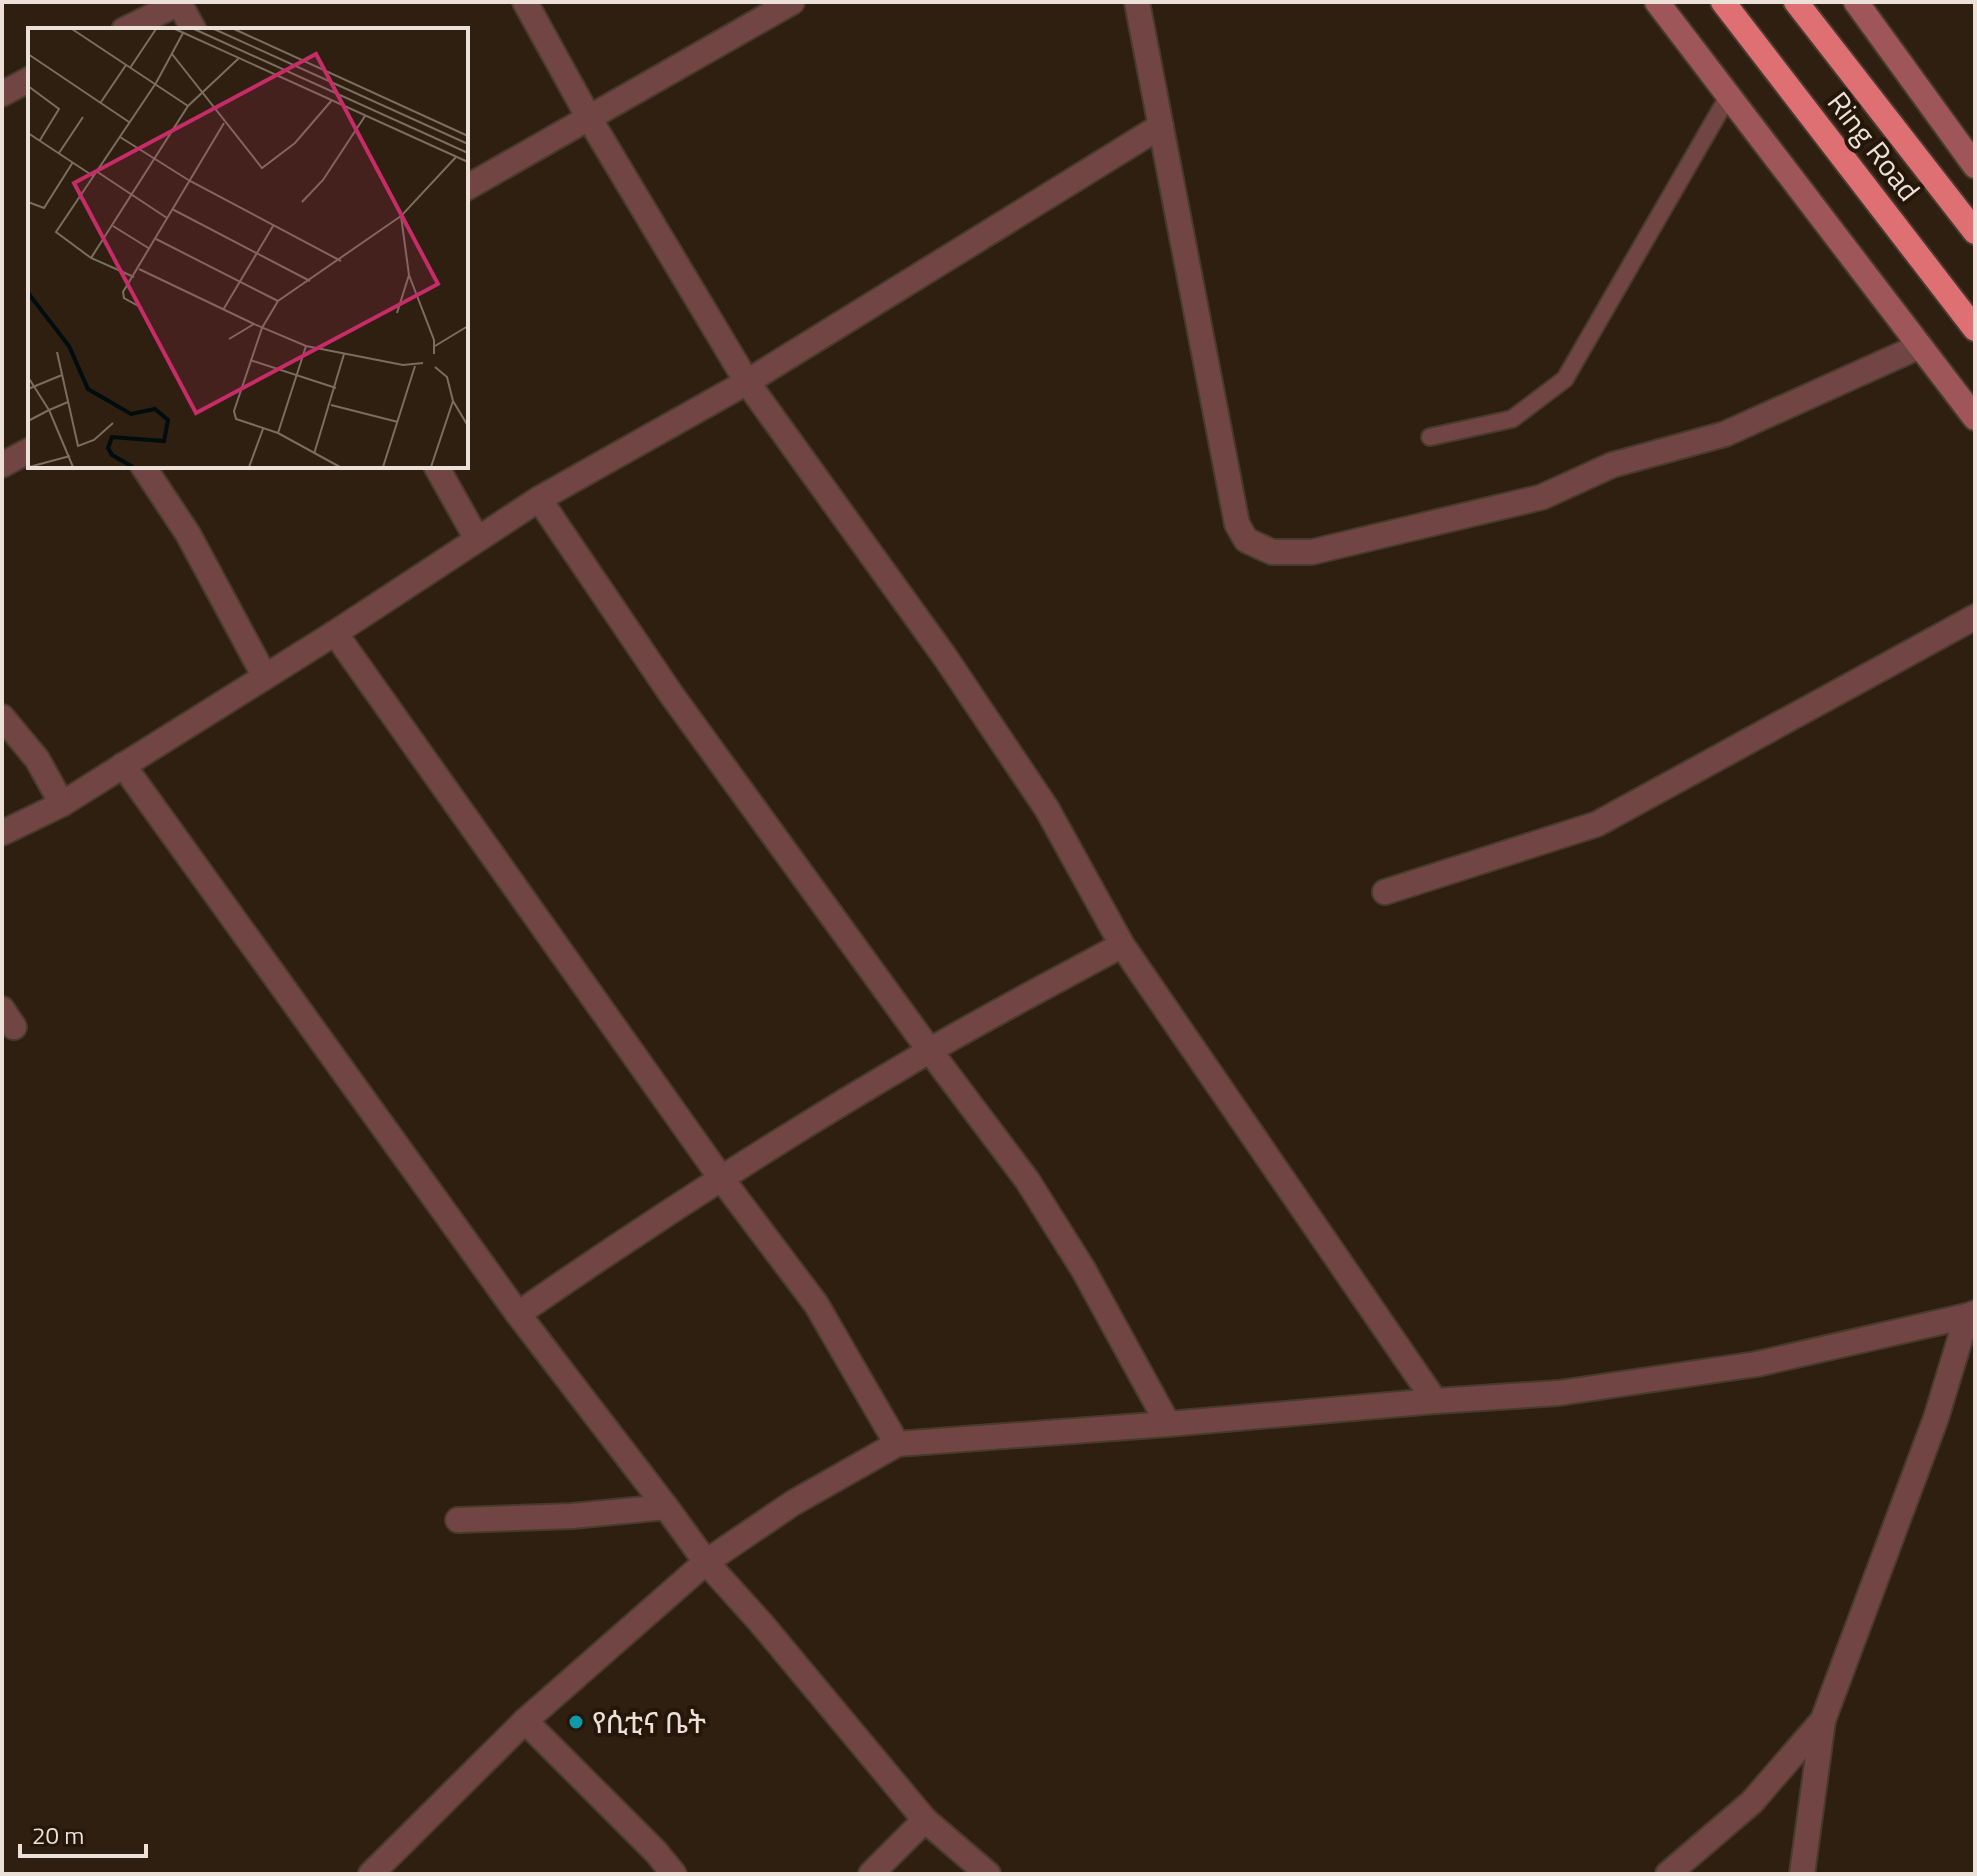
<svg xmlns="http://www.w3.org/2000/svg" width="1977" height="1876" font-family="'Titillium Web','Noto Sans Ethiopic',sans-serif">
  <style>
    .lines { fill: none; stroke-linecap: round; stroke-linejoin: round }
    .lane-casing { stroke: #483a2d; stroke-width: 20 }
    .street-casing { stroke: #483a2d; stroke-width: 28 }
    .secondary-casing { stroke: #483a2d; stroke-width: 28 }
    .highway-casing { stroke: #483a2d; stroke-width: 28 }
    .lane { stroke: #724545; stroke-width: 16 }
    .street { stroke: #724545; stroke-width: 24 }
    .secondary { stroke: #9e5658; stroke-width: 24 }
    .highway { stroke: #de6f73; stroke-width: 24 }
    .culture-dot { fill: #0f9aa8; stroke: #241608; stroke-width: 3 }
    .labels { text-anchor: middle; dominant-baseline: central; stroke-width: 8; stroke-linejoin: round; paint-order: stroke }
    .street-label { font-size: 30px; fill: #ebe1d8; stroke: #241608 }
    .poi-label { font-size: 30px; fill: #ebe1d8; stroke: #241608; text-anchor: start }
    .inset-river { fill: none; stroke: #000c0d; stroke-width: 4 }
    .inset-road { fill: none; stroke: #7a6d61; stroke-width: 2 }
    .view { fill: #c62c68; fill-opacity: 0.15; stroke: #c62c68; stroke-width: 4 }
    .inset-edge { fill: none; stroke: #ebe1d8; stroke-width: 4 }
  </style>
  <rect width="100%" height="100%" fill="#2e1f11"/>
  <g class="lines">
    <defs>
      <path id="lane" d="M1430 437 1512 419 1565 379 1729 95"/>
      <g id="street">
        <path d="M525 2 589 118 747 382 945 657 1047 809 1122 945 1435 1401"/>
        <path d="M1137 2 1237 524 1246 540 1272 552H1312L1542 497 1612 465 1725 434 1920 346"/>
        <path d="M179 3 194 30"/>
        <path d="M124 30 181 2"/>
        <path d="M2 94 30 79"/>
        <path d="M466 188 792 2"/>
        <path d="M2 465 30 450"/>
        <path d="M143 466 188 534 265 677"/>
        <path d="M436 466 477 539"/>
        <path d="M539 499 671 694 930 1051 1027 1180 1083 1269 1168 1424"/>
        <path d="M335 633 721 1178 816 1304 897 1444"/>
        <path d="M2 717 37 759 62 804"/>
        <path d="M123 765 518 1314 666 1507"/>
        <path d="M2 833 62 804 335 633 539 499 747 382 1161 126"/>
        <path d="M1385 892 1597 824 1975 617"/>
        <path d="M2 1009 14 1027"/>
        <path d="M518 1314C652 1221 789 1133 929 1051 992 1014 1058 980 1122 945"/>
        <path d="M458 1520 572 1516 666 1507 706 1562 761 1623 925 1820 988 1874"/>
        <path d="M525 1721 656 1852 674 1874"/>
        <path d="M371 1874 525 1721 706 1562 793 1503 897 1444 1168 1424 1435 1401 1559 1393 1757 1364 1967 1316"/>
        <path d="M871 1874 925 1820"/>
        <path d="M1668 1874 1752 1802 1823 1720"/>
        <path d="M1802 1874 1823 1720 1936 1418 1967 1316 1975 1313"/>
      </g>
      <g id="secondary">
        <path d="M1657 2 1975 418"/>
        <path d="M1856 2 1975 166"/>
      </g>
      <g id="highway">
        <path d="M1723 2 1975 329"/>
        <path d="M1796 2 1975 232"/>
      </g>
    </defs>
    <use href="#lane" class="lane-casing"/>
    <use href="#street" class="street-casing"/>
    <use href="#secondary" class="secondary-casing"/>
    <use href="#highway" class="highway-casing"/>
    <use href="#lane" class="lane"/>
    <use href="#street" class="street"/>
    <use href="#secondary" class="secondary"/>
    <use href="#highway" class="highway"/>
  </g>
  <circle class="culture-dot" cx="576" cy="1722" r="8"/>
  <g class="labels">
    <g class="street-label">
      <text transform="translate(1874 146) rotate(52)">Ring Road</text>
    </g>
    <g class="poi-label">
      <text x="592" y="1722">የሲቲና ቤት</text>
    </g>
  </g>
  <g transform="translate(28 28)">
    <rect width="440" height="440" fill="#2e1f11"/>
    <path class="inset-river" d="M0 265 41 318 60 361 103 386 127 381 140 392 136 413 84 409 80 420 84 427 105 439"/>
    <path class="inset-road" d="M44 1 160 78M147 1 440 134M166 1 440 125M186 1 440 116M206 1 440 108M0 26 101 94M144 26 234 140 267 115 304 72M102 40 128 1M0 58 31 81 12 112M73 74 98 37M0 105 65 148M92 109 162 153 313 233M31 125 55 89M68 143 139 190M0 174 16 180 45 134M274 174 295 152 337 88M144 181 282 253M85 198 122 221M128 211 250 273M63 230 160 78 211 30M111 241 226 296M106 249 63 230 28 204 128 55 155 5M114 280 96 270 95 264 196 95M195 282 245 198M369 285 381 247M201 311 226 296 278 318 375 337 395 335M407 318 440 298M29 324 50 418 66 412 85 395M406 326V312L381 247 373 188 428 129M222 332 308 360M407 339 419 349 425 373 440 398M0 349 21 382 0 393M0 361 34 347M40 374 21 382 45 439M303 377 370 394M250 405 278 318M286 426 316 326M1 439 42 428M221 439 235 401M312 439 250 405 208 391 206 383 234 300 250 273 373 188M355 439 387 338M403 439 425 373"/>
    <path class="view" d="M288 26 410 256 168 385 46 155Z"/>
    <rect width="440" height="440" class="inset-edge"/>
  </g>
  <rect width="1977" height="1876" fill="none" stroke="#ebe1d8" stroke-width="8"/>
  <path d="M20 1844v12h126v-12" fill="none" stroke="#ebe1d8" stroke-width="4"/>
  <text x="32" y="1844" font-size="24" fill="#ebe1d8" stroke="#241608" stroke-width="6" paint-order="stroke">20 m</text>
</svg>
